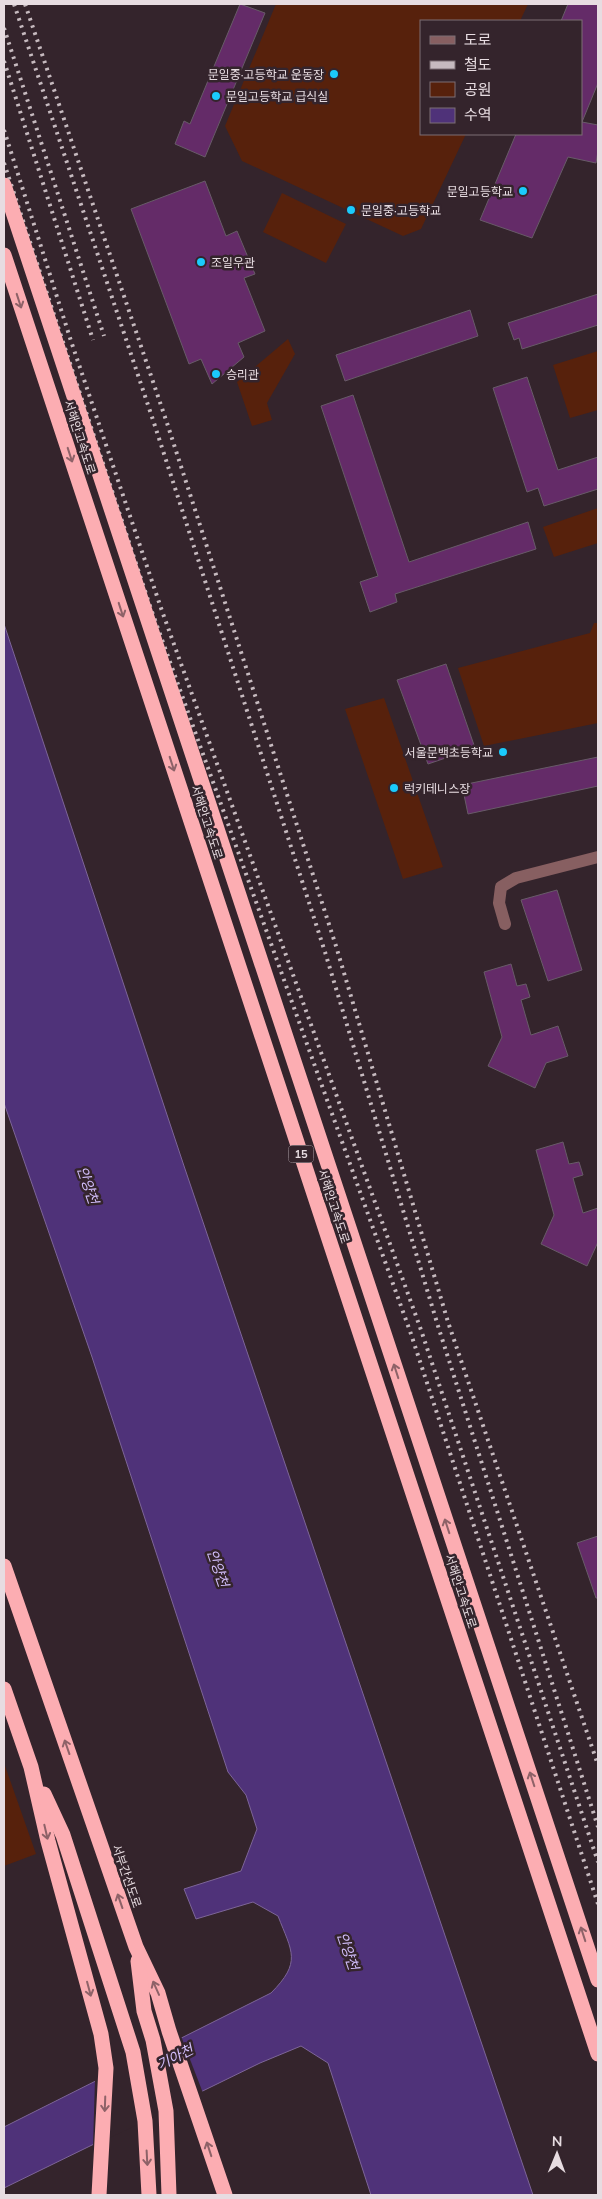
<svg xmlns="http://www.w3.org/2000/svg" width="602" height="2199" font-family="Mulish,'Noto Sans KR',sans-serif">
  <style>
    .green { fill: #57210c }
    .water { fill: #4f3279; stroke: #7d6598 }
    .pier { fill: #34242c }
    .building { fill: #642b68; stroke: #685b68 }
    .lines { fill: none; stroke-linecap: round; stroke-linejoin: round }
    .minor { stroke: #875f61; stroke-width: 12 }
    .highway { stroke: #fcadb2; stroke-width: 15 }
    .rail { stroke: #c6babf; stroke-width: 4; stroke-dasharray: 2.5 5; stroke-linecap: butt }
    .highway-bridge { stroke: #fcadb2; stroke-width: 15 }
    .oneway { stroke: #8e6268 }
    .poi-dot { fill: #1acafc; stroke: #34242c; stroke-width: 2 }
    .labels { text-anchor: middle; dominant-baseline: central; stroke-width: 5; stroke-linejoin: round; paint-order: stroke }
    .shield { fill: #34242c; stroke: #b1a5ab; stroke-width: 1 }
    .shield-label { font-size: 11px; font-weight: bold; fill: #e7dce1 }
    .poi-label { font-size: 12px; fill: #e7dce1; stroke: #34242c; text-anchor: start }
    .street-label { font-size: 12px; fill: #e7dce1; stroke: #34242c }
    .water-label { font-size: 14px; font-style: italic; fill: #d2befc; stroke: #34242c }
  </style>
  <rect width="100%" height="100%" fill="#34242c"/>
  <g class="green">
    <path d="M276 4H528L520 21H421V134H466L421 229 403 236 242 161 225 126Z"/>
    <path d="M282 193 346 224 326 263 263 232Z"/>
    <path d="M288 339 295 354 267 403 272 420 252 426 237 382Z"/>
    <path d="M598 351V410L570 418 553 365Z"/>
    <path d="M598 508V543L554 557 543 527Z"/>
    <path d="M594 623H598V723L484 746 458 668 590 633Z"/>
    <path d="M384 698 443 867 403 879 345 709Z"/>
    <path d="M4 1763 36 1854 4 1866Z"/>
  </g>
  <path class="water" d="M4 624 184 1166 533 2195H371L328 2063 301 2046 260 2063 4 2188V2127L271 1993C302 1962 292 1952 278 1916L253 1902 196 1919 184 1889 241 1871 257 1829 246 1795 228 1772 92 1357 4 1103Z"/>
  <path class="pier" d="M181 2036 203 2093 93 2146 95 2079Z"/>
  <g class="building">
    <path d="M240 4 265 13 205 157 175 144 184 121 190 124Z"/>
    <path d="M568 4H598V83L582 122 598 125V151L596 163 568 157 532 238 480 220 516 134H581V21H561Z"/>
    <path d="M205 181 226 236 237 231 255 274 244 278 265 331 238 343 244 357 212 384 201 359 189 364 131 209Z"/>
    <path d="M598 294V325L522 349 519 338 514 340 508 323Z"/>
    <path d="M470 310 478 336 345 381 336 355Z"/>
    <path d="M527 377 558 470 598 457V489L544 506 538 488 527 492 493 388Z"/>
    <path d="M353 395 409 562 528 522 536 549 395 594 397 602 370 612 360 582 378 576 321 406Z"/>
    <path d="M446 664 475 748 428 764 397 680Z"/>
    <path d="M598 757V786L468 814 462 785Z"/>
    <path d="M557 890 582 970 548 981 521 900Z"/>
    <path d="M511 964 517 986 526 984 530 997 521 1000 531 1035 558 1026 568 1056 546 1063 535 1088 488 1066 502 1037 484 972Z"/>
    <path d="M563 1142 569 1164 579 1162 583 1175 573 1178 583 1213 598 1208V1242L587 1266 541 1244 554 1215 536 1150Z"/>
    <path d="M598 1536V1598H596L577 1543Z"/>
  </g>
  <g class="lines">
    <path class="minor" d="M505 924 499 903 501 887 516 878 598 857"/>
    <g class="highway">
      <path d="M4 1566 136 1947 158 1993 169 2031 225 2195"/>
      <path d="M4 1689 31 1767 48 1841 101 2034 106 2068 99 2195"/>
      <path d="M44 1794 63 1835 133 2052 145 2121 149 2195"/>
      <path d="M138 1961 144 2011 153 2040 166 2111 169 2195"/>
    </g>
    <g class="rail">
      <path d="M14 4 154 423 325 952 438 1326 598 1827"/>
      <path d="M25 4 167 423 336 946 448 1322 598 1765"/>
      <path d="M4 28 104 336"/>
      <path d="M4 61 93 340"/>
      <path d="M4 130 71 341 162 611 421 1330 598 1862"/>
      <path d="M4 163 151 609 411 1334 598 1904"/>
    </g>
    <g class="highway-bridge">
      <path d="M4 185 598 1980"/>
      <path d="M4 255 598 2054"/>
    </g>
  </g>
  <defs><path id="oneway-shaft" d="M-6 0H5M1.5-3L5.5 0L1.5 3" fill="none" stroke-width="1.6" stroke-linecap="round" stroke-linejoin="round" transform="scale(1.25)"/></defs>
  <g class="oneway">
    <use href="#oneway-shaft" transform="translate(19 301) rotate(72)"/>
    <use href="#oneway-shaft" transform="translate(70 455) rotate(72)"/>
    <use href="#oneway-shaft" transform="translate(121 610) rotate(72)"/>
    <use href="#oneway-shaft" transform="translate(172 764) rotate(72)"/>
    <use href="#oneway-shaft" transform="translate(396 1371) rotate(-108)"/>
    <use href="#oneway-shaft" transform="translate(447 1526) rotate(-108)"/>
    <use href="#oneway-shaft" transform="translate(67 1747) rotate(-109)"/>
    <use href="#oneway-shaft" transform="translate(532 1779) rotate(-108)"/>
    <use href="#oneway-shaft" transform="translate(46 1832) rotate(77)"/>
    <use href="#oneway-shaft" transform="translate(120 1901) rotate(-109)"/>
    <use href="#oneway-shaft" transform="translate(583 1934) rotate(-108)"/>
    <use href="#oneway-shaft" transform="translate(156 1988) rotate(-114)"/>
    <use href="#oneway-shaft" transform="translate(89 1989) rotate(75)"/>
    <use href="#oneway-shaft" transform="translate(105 2104) rotate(92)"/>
    <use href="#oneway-shaft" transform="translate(209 2149) rotate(-108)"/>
    <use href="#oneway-shaft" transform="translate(147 2158) rotate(87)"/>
  </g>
  <g class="poi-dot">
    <circle cx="334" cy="74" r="5"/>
    <circle cx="216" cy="96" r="5"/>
    <circle cx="523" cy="191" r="5"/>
    <circle cx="351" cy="210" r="5"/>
    <circle cx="201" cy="262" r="5"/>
    <circle cx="216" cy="374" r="5"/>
    <circle cx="503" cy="752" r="5"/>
    <circle cx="394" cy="788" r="5"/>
  </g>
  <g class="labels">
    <rect class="shield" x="288.5" y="1145.5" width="25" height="17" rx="4"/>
    <g class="shield-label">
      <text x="301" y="1154">15</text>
    </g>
    <g class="poi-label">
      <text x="324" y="74" text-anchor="end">문일중·고등학교 운동장</text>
      <text x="226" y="96">문일고등학교 급식실</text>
      <text x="513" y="191" text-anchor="end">문일고등학교</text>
      <text x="361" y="210">문일중·고등학교</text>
      <text x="211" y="262">조일우관</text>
      <text x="226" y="374">승리관</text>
      <text x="493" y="752" text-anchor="end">서울문백초등학교</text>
      <text x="404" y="788">럭키테니스장</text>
    </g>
    <g class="street-label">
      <text transform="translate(80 437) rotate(72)">서해안고속도로</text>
      <text transform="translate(207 822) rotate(72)">서해안고속도로</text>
      <text transform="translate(334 1206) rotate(72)">서해안고속도로</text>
      <text transform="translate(461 1591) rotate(72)">서해안고속도로</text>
      <text transform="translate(127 1876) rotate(71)">서부간선도로</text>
    </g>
    <g class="water-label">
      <text transform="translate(88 1185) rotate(71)">안양천</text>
      <text transform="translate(218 1568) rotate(71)">안양천</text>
      <text transform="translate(348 1951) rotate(71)">안양천</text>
      <text transform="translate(175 2057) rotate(-27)">기아천</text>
    </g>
  </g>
  <rect width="602" height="2199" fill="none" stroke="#e7dce1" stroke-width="10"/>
  <rect x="420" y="20" width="162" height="115" fill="#34242c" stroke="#7c6e74"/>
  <rect x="430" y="36" width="25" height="8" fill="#875f61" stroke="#7c6e74"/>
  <text x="464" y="45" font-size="15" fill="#e7dce1">도로</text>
  <rect x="430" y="61" width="25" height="8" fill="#c6babf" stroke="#7c6e74"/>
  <text x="464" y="70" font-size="15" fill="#e7dce1">철도</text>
  <rect x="430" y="82" width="25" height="15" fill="#57210c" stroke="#7c6e74"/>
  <text x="464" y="95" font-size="15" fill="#e7dce1">공원</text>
  <rect x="430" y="108" width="25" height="15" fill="#4f3279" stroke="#7c6e74"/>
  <text x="464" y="120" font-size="15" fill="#e7dce1">수역</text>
  <g transform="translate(557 2154) rotate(1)" stroke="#34242c" stroke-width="4" paint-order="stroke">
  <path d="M0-4L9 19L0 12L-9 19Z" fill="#e7dce1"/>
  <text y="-8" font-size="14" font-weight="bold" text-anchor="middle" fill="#e7dce1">N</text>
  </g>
</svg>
